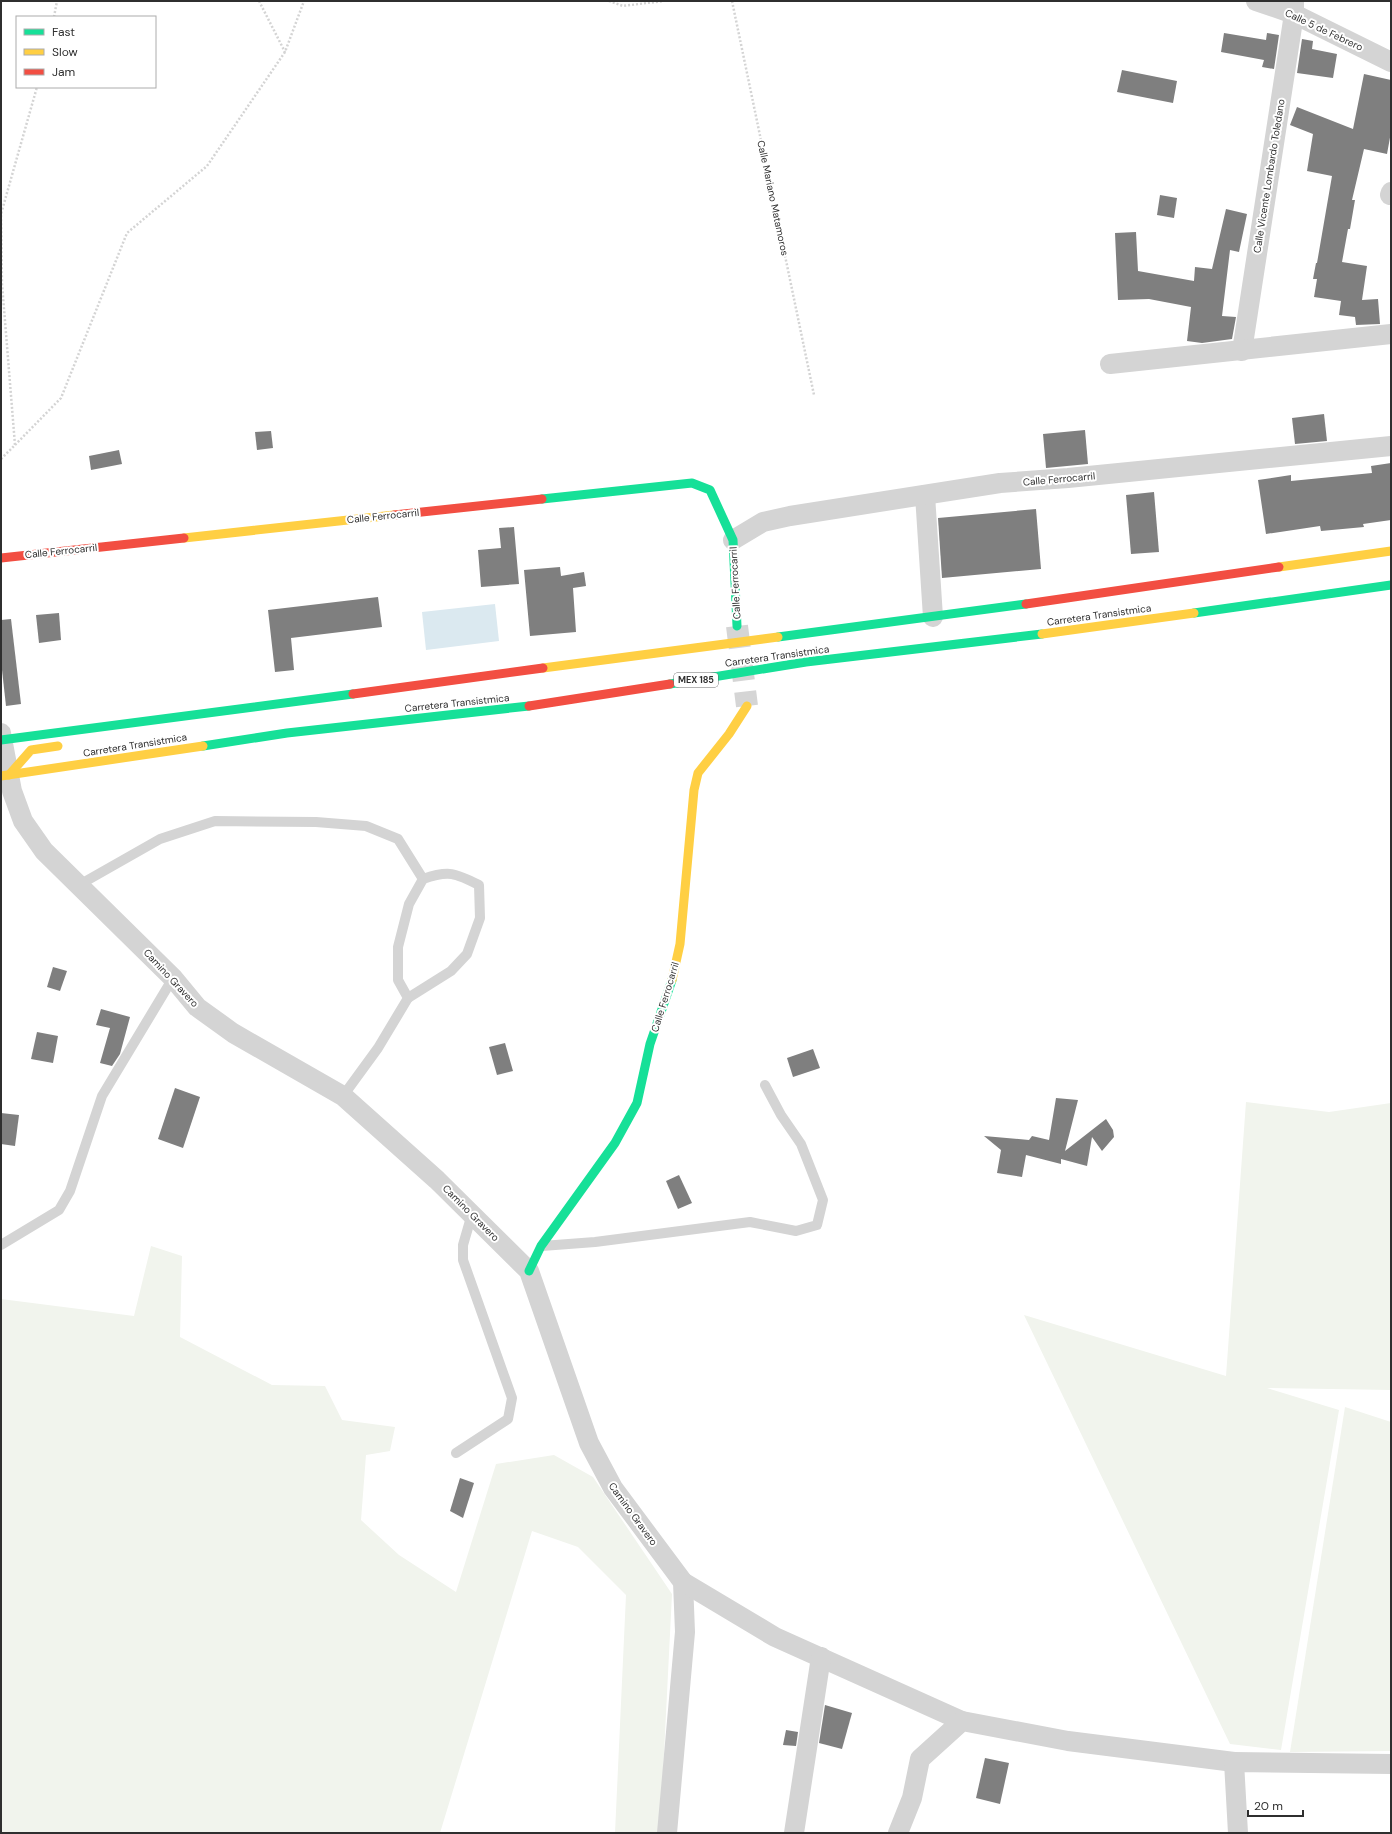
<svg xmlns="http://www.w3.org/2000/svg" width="1392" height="1834" font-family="'DM Sans',sans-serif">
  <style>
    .green { fill: #f1f4ed }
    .water { fill: #dbe9f0 }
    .building { fill: #7f7f7f }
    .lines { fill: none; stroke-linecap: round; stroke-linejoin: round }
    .secondary-tunnel { stroke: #d5d5d5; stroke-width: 22; stroke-dasharray: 22 11; stroke-linecap: butt }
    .path { stroke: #d4d4d4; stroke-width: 2.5; stroke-dasharray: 2 2; stroke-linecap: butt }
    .lane { stroke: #d4d4d4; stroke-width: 10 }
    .street { stroke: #d4d4d4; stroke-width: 20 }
    .fast { stroke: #16e098; stroke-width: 9 }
    .slow { stroke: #ffcf43; stroke-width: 9 }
    .jam { stroke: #f24e42; stroke-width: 9 }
    .labels { text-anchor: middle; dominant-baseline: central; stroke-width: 4; stroke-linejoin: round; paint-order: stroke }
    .shield { fill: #fff; stroke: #6d6d6d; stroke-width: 1 }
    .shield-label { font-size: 9px; font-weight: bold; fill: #2f2f2f }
    .street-label { font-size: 10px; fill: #2f2f2f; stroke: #fff }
  </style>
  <rect width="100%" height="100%" fill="#fff"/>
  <g class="green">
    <path d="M1246 1102 1329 1112 1391 1103V1390L1267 1388 1339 1410 1281 1750 1230 1744 1024 1315 1226 1376Z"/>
    <path d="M151 1246 182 1256 180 1337 272 1385 325 1386 342 1420 395 1427 390 1451 366 1455 361 1520 399 1555 456 1592 496 1464 554 1455 593 1477 672 1594 660 1833H615L626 1595 578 1547 532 1531 440 1833H1V1299L134 1316Z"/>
    <path d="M1345 1407 1391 1422V1751L1290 1752Z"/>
  </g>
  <path class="water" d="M495 604 499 641 426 650 422 612Z"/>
  <g class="building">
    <path d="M1224 33 1266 40 1267 33 1279 35 1274 69 1262 67 1264 60 1221 52Z"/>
    <path d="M1302 39 1313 41 1312 49 1337 54 1333 78 1297 73Z"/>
    <path d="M1122 70 1177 81 1173 103 1117 92Z"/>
    <path d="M1364 74 1391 80V132L1387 154 1364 149 1352 200H1355L1350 229H1348L1342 262 1367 266 1362 300 1378 299 1380 324 1356 325 1355 317 1339 315 1341 301 1314 297 1317 279H1313L1316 263H1317L1332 176 1307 171 1313 134 1290 125 1297 107 1353 129Z"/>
    <path d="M1160 195 1177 198 1174 218 1157 215Z"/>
    <path d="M1226 209 1247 214 1239 252 1230 250 1222 316 1236 317 1232 339 1202 343 1187 341 1191 307 1149 299 1118 300 1115 233 1136 232 1138 271 1194 281 1195 267 1212 269Z"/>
    <path d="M1324 414 1327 441 1295 444 1292 418Z"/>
    <path d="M1085 430 1088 464 1046 468 1043 434Z"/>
    <path d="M271 431 273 448 257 450 255 432Z"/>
    <path d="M119 450 122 464 91 470 89 456Z"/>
    <path d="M1391 463V520L1363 524 1364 527 1321 531 1320 526 1266 534 1258 480 1291 475V481L1372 473 1371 466Z"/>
    <path d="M1154 492 1159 552 1131 554 1126 495Z"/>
    <path d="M1036 509 1041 569 942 578 938 518Z"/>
    <path d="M514 527 519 584 481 587 478 550 501 548 499 528Z"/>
    <path d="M560 567 561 576 584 572 586 586 573 588 576 632 530 636 524 570Z"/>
    <path d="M378 597 382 627 291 638 294 670 275 672 268 610Z"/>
    <path d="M59 613 61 640 39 643 36 615Z"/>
    <path d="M11 619 21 704 6 706 1 661V620Z"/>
    <path d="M53 967 67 971 60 991 47 987Z"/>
    <path d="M101 1009 130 1017 120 1054 112 1066 100 1063 110 1028 96 1025Z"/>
    <path d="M37 1032 58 1036 53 1063 31 1059Z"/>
    <path d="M505 1043 513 1071 497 1075 489 1047Z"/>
    <path d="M813 1049 820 1068 793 1077 787 1058Z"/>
    <path d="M175 1088 200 1097 183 1148 158 1139Z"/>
    <path d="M1056 1098 1078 1100 1065 1151 1106 1119 1113 1130 1114 1137 1102 1151 1092 1137 1087 1166 1061 1159V1164L1026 1155 1022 1177 997 1173 1001 1150 984 1136 1029 1140 1032 1136 1049 1140Z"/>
    <path d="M1 1113 19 1115 15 1146 1 1144Z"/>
    <path d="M679 1175 692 1203 678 1209 666 1181Z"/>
    <path d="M460 1478 474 1483 463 1518 450 1511Z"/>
    <path d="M825 1705 852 1713 842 1749 819 1743Z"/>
    <path d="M786 1730 798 1732 796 1746 783 1745Z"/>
    <path d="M985 1758 1009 1763 1000 1804 976 1798Z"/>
  </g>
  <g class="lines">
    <path class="secondary-tunnel" d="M737 626 747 706"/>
    <g class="path">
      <path d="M259 1 285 52"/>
      <path d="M609 1 623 6 663 1"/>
      <path d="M732 1 814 395"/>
      <path d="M54 17 57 1"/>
      <path d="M15 445 61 398 127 233 207 166 285 52 304 1"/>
      <path d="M1 459 15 445 2 284 1 214 37 87"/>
    </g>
    <g class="lane">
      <path d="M79 885 160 839 215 821 316 822 366 826 398 839 423 879 409 904 398 947V980L408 998 378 1048 343 1096"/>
      <path d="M408 998 451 971 467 954 480 918 479 885C455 873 449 870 423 879"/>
      <path d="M1 1245 59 1210 70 1191 102 1096 173 978"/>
      <path d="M542 1246 595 1242 750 1222 796 1231 817 1225 823 1200 801 1144 781 1115 765 1085"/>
      <path d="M456 1453 508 1419 512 1398 463 1260V1245L472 1214"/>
    </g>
    <g class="street">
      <path d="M1256 1 1294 14 1391 62"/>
      <path d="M1390 195 1391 192"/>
      <path d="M1242 351 1294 14V1"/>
      <path d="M1110 364 1391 334"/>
      <path d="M925 495 933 617"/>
      <path d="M733 540 763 522 790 516 1000 483 1068 478 1391 446"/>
      <path d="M1 733 12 791 23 821 44 851 173 978 197 1007 233 1033 343 1096 437 1180 529 1271 589 1443 613 1488 683 1582 685 1632 667 1833"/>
      <path d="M683 1582 775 1637 962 1721"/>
      <path d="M794 1833 821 1657"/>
      <path d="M898 1833 912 1798 920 1759 962 1721 1068 1741 1234 1762"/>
      <path d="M1238 1833 1234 1762 1391 1764"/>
    </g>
    <g class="fast">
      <path d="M542 499 692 483 710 490 733 540 737 626"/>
      <path d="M1194 613 1391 585"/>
      <path d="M778 637 1026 604"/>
      <path d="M670 684 806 662 1042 634"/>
      <path d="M1 740 353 694"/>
      <path d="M203 746 287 733 529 706"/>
      <path d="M529 1271 541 1246 615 1143 637 1103 650 1044 672 980"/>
    </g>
    <g class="slow">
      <path d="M184 538 394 515"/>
      <path d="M1279 567 1391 551"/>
      <path d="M1042 634 1194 613"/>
      <path d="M543 668 778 637"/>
      <path d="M9 775 31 750 58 746"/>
      <path d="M1 776 203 746"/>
      <path d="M672 980 680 944 694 790 698 773 729 734 747 706"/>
    </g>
    <g class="jam">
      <path d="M394 515 542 499"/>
      <path d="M1 558 184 538"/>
      <path d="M1026 604 1279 567"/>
      <path d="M353 694 543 668"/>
      <path d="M529 706 670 684"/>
    </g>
  </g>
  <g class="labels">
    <rect class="shield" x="674" y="673" width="44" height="14" rx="3"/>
    <g class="shield-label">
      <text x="696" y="680">MEX 185</text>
    </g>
    <g class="street-label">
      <text transform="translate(1324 30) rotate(25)">Calle 5 de Febrero</text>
      <text transform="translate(1269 176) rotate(-81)">Calle Vicente Lombardo Toledano</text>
      <text transform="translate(773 198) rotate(78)">Calle Mariano Matamoros</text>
      <text transform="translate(1059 479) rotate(-5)">Calle Ferrocarril</text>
      <text transform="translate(383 516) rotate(-6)">Calle Ferrocarril</text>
      <text transform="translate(61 551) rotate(-6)">Calle Ferrocarril</text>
      <text transform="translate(735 583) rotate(-93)">Calle Ferrocarril</text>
      <text transform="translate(1099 615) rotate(-8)">Carretera Transistmica</text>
      <text transform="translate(777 656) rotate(-8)">Carretera Transistmica</text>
      <text transform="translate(457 703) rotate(-6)">Carretera Transistmica</text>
      <text transform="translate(135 745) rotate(-9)">Carretera Transistmica</text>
      <text transform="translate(171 978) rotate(47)">Camino Gravero</text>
      <text transform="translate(665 997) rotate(-73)">Calle Ferrocarril</text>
      <text transform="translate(471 1213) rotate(45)">Camino Gravero</text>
      <text transform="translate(633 1514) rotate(54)">Camino Gravero</text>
    </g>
  </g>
  <rect width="1392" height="1834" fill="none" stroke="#2f2f2f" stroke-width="4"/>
  <rect x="16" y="16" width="140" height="72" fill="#ffffff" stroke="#acacac"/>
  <rect x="24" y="29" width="20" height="6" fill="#16e098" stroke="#acacac"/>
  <text x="52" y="36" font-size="12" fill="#2f2f2f">Fast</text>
  <rect x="24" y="49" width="20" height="6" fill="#ffcf43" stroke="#acacac"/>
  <text x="52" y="56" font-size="12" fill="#2f2f2f">Slow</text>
  <rect x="24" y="69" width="20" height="6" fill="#f24e42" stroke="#acacac"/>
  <text x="52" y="76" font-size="12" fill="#2f2f2f">Jam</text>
  <path d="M1248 1810v6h55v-6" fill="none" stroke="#2f2f2f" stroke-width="2"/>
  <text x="1254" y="1810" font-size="12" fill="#2f2f2f" stroke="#ffffff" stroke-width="3" paint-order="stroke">20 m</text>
</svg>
